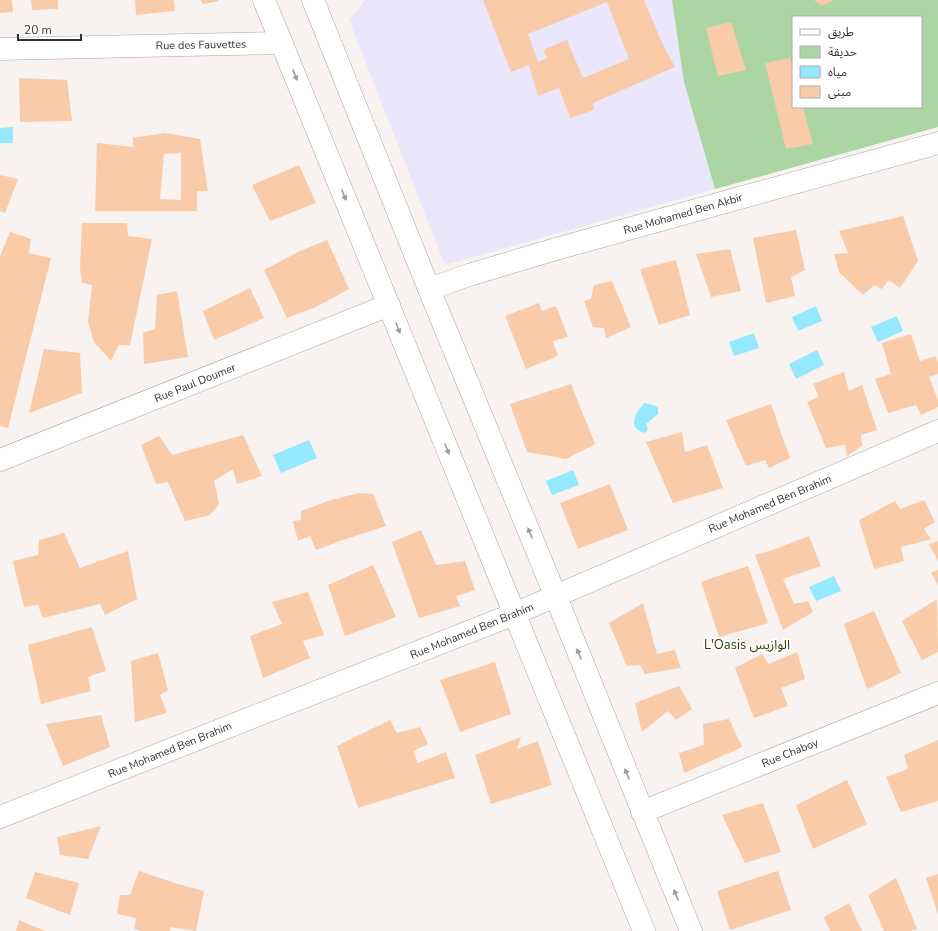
<svg xmlns="http://www.w3.org/2000/svg" width="938" height="931" font-family="'Nunito Sans','Noto Sans Arabic',sans-serif">
  <style>
    .education { fill: #eae6fc }
    .green { fill: #abd6a3; fill-rule: evenodd }
    .water { fill: #94e9ff }
    .building { fill: #f9cba9; fill-rule: evenodd }
    .lines { fill: none; stroke-linecap: round; stroke-linejoin: round }
    .minor-casing { stroke: #aaa4a2; stroke-width: 23 }
    .tertiary-casing { stroke: #aaa4a2; stroke-width: 23 }
    .minor { stroke: #fff; stroke-width: 22 }
    .tertiary { stroke: #fff; stroke-width: 22 }
    .oneway { fill: #9a9998 }
    .labels { text-anchor: middle; dominant-baseline: central; stroke-width: 4; stroke-linejoin: round; paint-order: stroke }
    .street-label { font-size: 11px; fill: #353332; stroke: #fff }
    .quarter-label { font-size: 13px; fill: #344106; stroke: #fff }
  </style>
  <rect width="100%" height="100%" fill="#f8f2f0"/>
  <path class="education" d="M365 0H672L684 82 715 189 445 265 349 20Z"/>
  <path class="green" d="M672 0H938V127L715 189 684 82ZM793 17H921V107H793Z"/>
  <g class="water">
    <path d="M13 127V143H0V128Z"/>
    <path d="M816 306 822 321 798 331 792 317Z"/>
    <path d="M897 316 903 331 878 342 871 327Z"/>
    <path d="M754 333 759 348 734 356 729 342Z"/>
    <path d="M817 350 824 365 796 379 789 364Z"/>
    <path d="M644 403 654 405 658 408V414L646 424 648 429 645 433C626 428 636 413 644 403Z"/>
    <path d="M309 440 317 458 281 473 273 455Z"/>
    <path d="M573 470 579 485 552 495 546 481Z"/>
    <path d="M834 576 841 591 816 601 809 587Z"/>
  </g>
  <g class="building">
    <path d="M0 0H12L13 12 0 13Z"/>
    <path d="M31 0H58V9L32 10Z"/>
    <path d="M135 0H174L175 11 136 15Z"/>
    <path d="M201 0H218L219 1 203 4Z"/>
    <path d="M483 0H644L663 45 675 67 593 103 594 110 570 118 559 88 538 96 529 65 511 72ZM607 2 629 59 583 78 567 40 543 50 547 58 538 62 528 34Z"/>
    <path d="M814 0H834L822 6Z"/>
    <path d="M731 22 746 70 718 76 706 28Z"/>
    <path d="M790 58 793 68V107H803L813 144 786 149 765 63Z"/>
    <path d="M19 78 67 80 72 121 20 122Z"/>
    <path d="M165 133 200 139 208 191H197V211H95L97 143 133 147V138ZM181 153V200L160 199 164 154Z"/>
    <path d="M299 165 316 203 270 221 252 185Z"/>
    <path d="M0 175 18 179 5 213 0 211Z"/>
    <path d="M903 216 918 261 900 288 889 280 882 289 874 285 863 295 839 272 834 254 848 253 839 231Z"/>
    <path d="M82 223H127L128 236 152 239 130 345H119L111 361 94 342 88 322 92 285 82 283 80 268Z"/>
    <path d="M796 230 805 270 791 277 795 296 766 303 753 238Z"/>
    <path d="M10 232 31 239 29 253 51 258 8 428 0 426V256Z"/>
    <path d="M327 240 349 289 316 307 287 318 264 270 298 252Z"/>
    <path d="M730 249 741 291 711 297 696 254Z"/>
    <path d="M676 260 690 315 659 325 640 269Z"/>
    <path d="M612 281 631 327 606 338 604 328 593 327 584 301 591 299 594 285Z"/>
    <path d="M250 288 264 318 214 340 203 311Z"/>
    <path d="M177 291 188 357 144 364 143 333 155 329 157 295Z"/>
    <path d="M539 303 542 311 556 306 568 337 553 341 558 356 526 369 505 316Z"/>
    <path d="M911 334 920 361 936 356 938 362V374L929 377 938 400V407L921 415 916 405 888 413 875 379 891 374 882 343Z"/>
    <path d="M44 349 80 353 82 393 29 413Z"/>
    <path d="M844 372 849 391 862 385 877 430 861 435 862 446 847 456 845 445 826 448 807 402 819 397 813 384Z"/>
    <path d="M571 384 595 444 566 459 527 452 510 404Z"/>
    <path d="M771 404 790 458 769 468 765 460 746 466 726 420Z"/>
    <path d="M682 432 685 452 707 445 723 488 673 503 646 442Z"/>
    <path d="M243 435 262 476 237 484 233 469 214 481 219 504 210 515 185 521 168 482 156 484 141 445 159 436 172 455Z"/>
    <path d="M610 484 628 530 578 549 560 503Z"/>
    <path d="M359 493 373 494 386 526 340 541 316 550 310 536 298 541 293 521 301 520V511L331 500Z"/>
    <path d="M924 500 935 522 924 529 931 539 901 547 904 561 874 569 859 520 895 501 900 509Z"/>
    <path d="M421 530 436 565 465 561 475 590 456 596 460 606 419 618 392 542Z"/>
    <path d="M64 533 80 568 128 551 137 599 105 615 100 604 43 618 38 605 24 607 13 561 38 555 39 540Z"/>
    <path d="M809 536 821 566 783 579 794 604 808 601 813 612 783 630 755 555 770 551Z"/>
    <path d="M938 541V561L929 544Z"/>
    <path d="M373 565 396 617 345 636 328 585Z"/>
    <path d="M748 566 768 623 719 637 701 582Z"/>
    <path d="M938 570V585L931 573Z"/>
    <path d="M308 592 324 635 303 641 310 658 263 678 250 636 282 624 272 602Z"/>
    <path d="M937 599 938 652 922 660 902 621Z"/>
    <path d="M643 603 657 654 675 650 681 668 645 674 640 665 627 666 609 623Z"/>
    <path d="M874 611 901 673 867 689 844 624Z"/>
    <path d="M92 627 106 671 88 677 91 691 41 704 28 645Z"/>
    <path d="M797 652 805 679 781 688 788 706 754 718 735 668 762 654 769 664Z"/>
    <path d="M158 653 168 690 160 695 167 713 135 722 131 661Z"/>
    <path d="M495 662 511 714 460 732 440 680Z"/>
    <path d="M679 686 692 709 676 720 668 711 642 732 635 703Z"/>
    <path d="M101 715 110 747 63 766 46 724Z"/>
    <path d="M729 719 742 747 684 773 679 753 704 745 703 724Z"/>
    <path d="M390 720 397 733 420 727 428 744 413 751 418 763 446 752 455 778 358 808 337 746Z"/>
    <path d="M521 737 517 749 538 741 552 785 491 804 475 755Z"/>
    <path d="M938 740V801L901 812 886 777 908 769 904 755Z"/>
    <path d="M847 780 867 824 813 849 796 805Z"/>
    <path d="M763 803 781 852 745 863 722 815Z"/>
    <path d="M101 826 88 859 60 855 57 837Z"/>
    <path d="M139 871 178 884 204 891 196 931 170 927V931H141L134 929 136 918 117 914 120 895H130Z"/>
    <path d="M778 871 791 910 730 930 717 891Z"/>
    <path d="M35 872 79 883 70 915 26 898Z"/>
    <path d="M938 874V914L926 878Z"/>
    <path d="M896 878 917 929 911 931H884L868 895Z"/>
    <path d="M849 903 862 931H830L824 917Z"/>
    <path d="M19 920 45 931H16Z"/>
  </g>
  <g class="lines">
    <defs>
      <g id="minor">
        <path d="M0 49 282 43"/>
        <path d="M429 289 469 275 556 249 938 143"/>
        <path d="M0 460 389 305"/>
        <path d="M642 812 938 693"/>
        <path d="M0 817 514 614 938 431"/>
      </g>
      <g id="tertiary">
        <path d="M264 0 644 931"/>
        <path d="M313 0 429 289 556 597 691 931"/>
      </g>
    </defs>
    <use href="#minor" class="minor-casing"/>
    <use href="#tertiary" class="tertiary-casing"/>
    <use href="#minor" class="minor"/>
    <use href="#tertiary" class="tertiary"/>
  </g>
  <defs><path id="oneway-solid" d="M-6-.8H1V-3.2L6.5 0L1 3.2V.8H-6Z"/></defs>
  <g class="oneway">
    <use href="#oneway-solid" transform="translate(295 75) rotate(68)"/>
    <use href="#oneway-solid" transform="translate(344 195) rotate(68)"/>
    <use href="#oneway-solid" transform="translate(398 328) rotate(68)"/>
    <use href="#oneway-solid" transform="translate(447 449) rotate(68)"/>
    <use href="#oneway-solid" transform="translate(530 533) rotate(-112)"/>
    <use href="#oneway-solid" transform="translate(579 654) rotate(-112)"/>
    <use href="#oneway-solid" transform="translate(627 774) rotate(-112)"/>
    <use href="#oneway-solid" transform="translate(676 895) rotate(-112)"/>
  </g>
  <g class="labels">
    <g class="street-label">
      <text transform="translate(201 45) rotate(-1)">Rue des Fauvettes</text>
      <text transform="translate(683 214) rotate(-16)">Rue Mohamed Ben Akbir</text>
      <text transform="translate(195 383) rotate(-22)">Rue Paul Doumer</text>
      <text transform="translate(770 504) rotate(-23)">Rue Mohamed Ben Brahim</text>
      <text transform="translate(472 631) rotate(-22)">Rue Mohamed Ben Brahim</text>
      <text transform="translate(170 750) rotate(-22)">Rue Mohamed Ben Brahim</text>
      <text transform="translate(790 753) rotate(-22)">Rue Chaboy</text>
    </g>
    <g class="quarter-label">
      <text x="747" y="645">L'Oasis الوازيس</text>
    </g>
  </g>
  <rect x="792" y="16" width="130" height="92" fill="#ffffff" stroke="#aeadad"/>
  <rect x="800" y="29" width="20" height="6" fill="#ffffff" stroke="#aeadad"/>
  <text x="828" y="36" font-size="12" fill="#353332">طريق</text>
  <rect x="800" y="46" width="20" height="12" fill="#abd6a3" stroke="#aeadad"/>
  <text x="828" y="56" font-size="12" fill="#353332">حديقة</text>
  <rect x="800" y="66" width="20" height="12" fill="#94e9ff" stroke="#aeadad"/>
  <text x="828" y="76" font-size="12" fill="#353332">مياه</text>
  <rect x="800" y="86" width="20" height="12" fill="#f9cba9" stroke="#aeadad"/>
  <text x="828" y="96" font-size="12" fill="#353332">مبنى</text>
  <path d="M18 34v6h63v-6" fill="none" stroke="#353332" stroke-width="2"/>
  <text x="24" y="34" font-size="12" fill="#353332" stroke="#ffffff" stroke-width="3" paint-order="stroke">20 m</text>
</svg>
